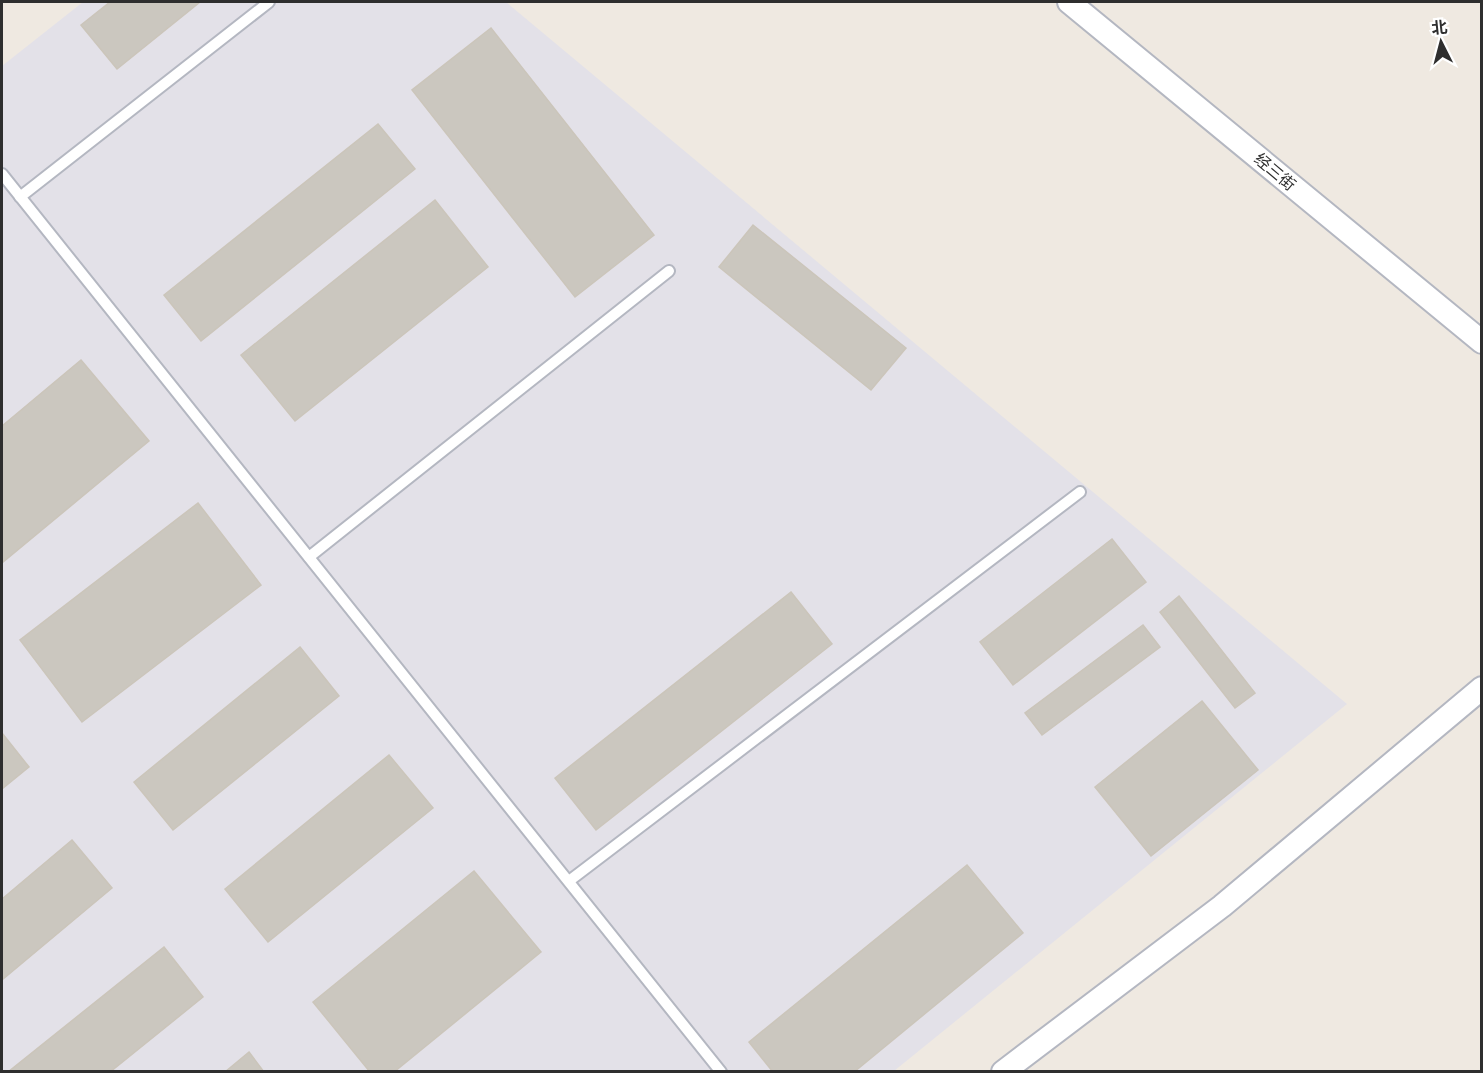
<svg xmlns="http://www.w3.org/2000/svg" width="1483" height="1073" font-family="Arial,'Noto Sans SC',sans-serif">
  <style>
    .industrial { fill: #e3e1e8 }
    .building { fill: #cbc7bf; stroke: #cbc5ba; stroke-width: 1.5 }
    .lines { fill: none; stroke-linecap: round; stroke-linejoin: round }
    .service-casing { stroke: #b4b7c1; stroke-width: 14 }
    .minor-casing { stroke: #b4b7c1; stroke-width: 26 }
    .service { stroke: #fff; stroke-width: 10 }
    .minor { stroke: #fff; stroke-width: 22 }
    .labels { text-anchor: middle; dominant-baseline: central; stroke-width: 4.5; stroke-linejoin: round; paint-order: stroke }
    .street-label { font-size: 16px; fill: #2e2e2e; stroke: #fff }
  </style>
  <rect width="100%" height="100%" fill="#efe9e1"/>
  <path class="industrial" d="M83 2H506L1347 704 894 1071 2 1072V66Z"/>
  <g class="building">
    <path d="M110 2H200L117 69 81 25Z"/>
    <path d="M491 28 654 235 575 297 412 90Z"/>
    <path d="M378 124 415 169 201 341 164 295Z"/>
    <path d="M435 200 488 267 295 421 241 355Z"/>
    <path d="M753 225 906 348 871 390 719 267Z"/>
    <path d="M81 360 149 441 2 563V426Z"/>
    <path d="M198 503 261 585 82 722 20 640Z"/>
    <path d="M1112 539 1146 582 1013 685 980 642Z"/>
    <path d="M791 592 832 644 596 830 555 778Z"/>
    <path d="M1179 596 1255 693 1235 708 1160 612Z"/>
    <path d="M1143 625 1160 647 1042 735 1025 713Z"/>
    <path d="M300 647 339 696 173 830 134 782Z"/>
    <path d="M1202 701 1258 770 1151 856 1095 787Z"/>
    <path d="M2 733 29 767 2 789Z"/>
    <path d="M389 755 433 808 268 942 225 889Z"/>
    <path d="M72 840 112 888 2 980V899Z"/>
    <path d="M967 865 1023 933 854 1072H773L749 1042Z"/>
    <path d="M474 871 541 952 394 1072H370L313 1002Z"/>
    <path d="M164 947 203 997 110 1072H8Z"/>
    <path d="M249 1052 264 1072H225Z"/>
  </g>
  <g class="lines">
    <defs>
      <g id="service">
        <path d="M2 174 721 1072"/>
        <path d="M20 197 269 2"/>
        <path d="M309 557 669 271"/>
        <path d="M569 881 1080 492"/>
      </g>
      <g id="minor">
        <path d="M1069 2 1482 342"/>
        <path d="M1003 1072 1222 906 1482 688"/>
      </g>
    </defs>
    <use href="#service" class="service-casing"/>
    <use href="#minor" class="minor-casing"/>
    <use href="#service" class="service"/>
    <use href="#minor" class="minor"/>
  </g>
  <g class="labels">
    <g class="street-label">
      <text transform="translate(1275 172) rotate(40)">经三街</text>
    </g>
  </g>
  <rect width="1483" height="1073" fill="none" stroke="#2e2e2e" stroke-width="6"/>
  <g transform="translate(1441 42) rotate(354)" stroke="#ffffff" stroke-width="4.5" paint-order="stroke">
  <path d="M0-4.5L10 22L0 15L-10 22Z" fill="#2e2e2e"/>
  <text y="-9" font-size="16" font-weight="bold" text-anchor="middle" fill="#2e2e2e">北</text>
  </g>
</svg>
